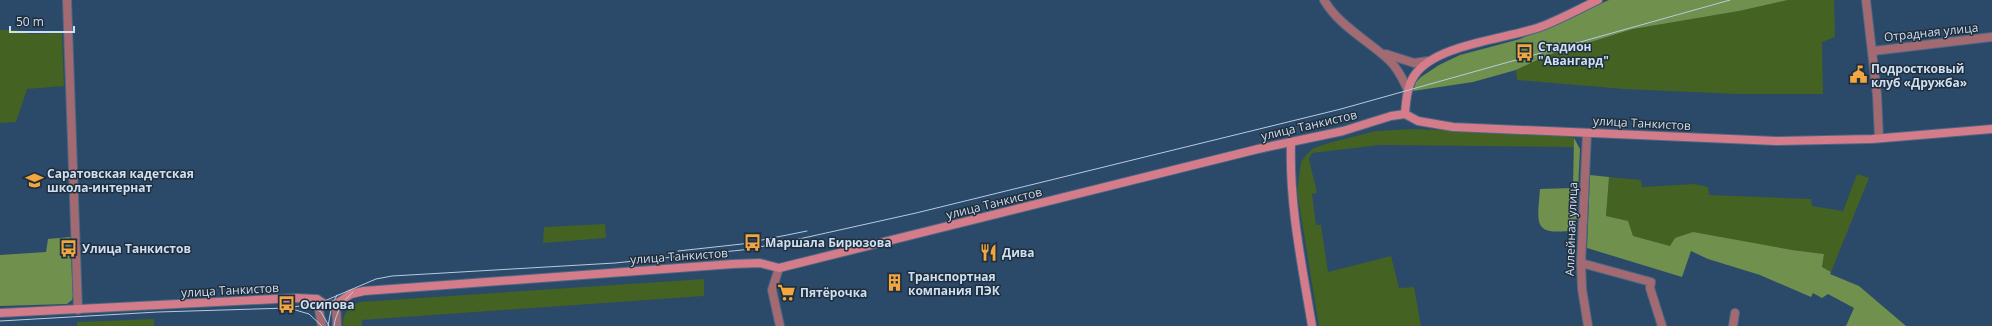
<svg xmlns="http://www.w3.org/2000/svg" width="1992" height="326" font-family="'Open Sans',sans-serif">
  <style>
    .green { fill: #446221 }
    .forest { fill: #6f914d }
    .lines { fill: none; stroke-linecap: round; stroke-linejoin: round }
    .minor-casing { stroke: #4b6784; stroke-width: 10 }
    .tertiary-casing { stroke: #4b6784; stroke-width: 10 }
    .secondary-casing { stroke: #4b6784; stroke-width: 10 }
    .minor { stroke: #a36a72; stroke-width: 8 }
    .tertiary { stroke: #a36a72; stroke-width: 8 }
    .secondary { stroke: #d47c89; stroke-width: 8 }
    .tram { stroke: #b7cbe0; stroke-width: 1 }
    .labels { text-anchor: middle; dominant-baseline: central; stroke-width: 3; stroke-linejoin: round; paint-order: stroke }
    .street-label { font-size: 12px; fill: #cddff2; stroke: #212f3d }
    .poi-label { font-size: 12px; font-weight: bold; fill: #cddff2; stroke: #212f3d; text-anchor: start }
  </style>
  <rect width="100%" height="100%" fill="#2b4969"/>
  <g class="green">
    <path d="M1788 0H1834L1835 37 1822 42 1823 94H1737L1624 89 1517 80 1516 70 1548 55 1633 29 1739 11Z"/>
    <path d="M0 30H16L30 34 62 33 64 86 27 89 16 122 0 123Z"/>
    <path d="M1411 129 1569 135 1574 138V147L1380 145 1312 153 1309 159 1317 193 1312 194 1316 225H1321L1328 272 1391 256 1399 288 1414 287 1421 326H1319L1297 191 1301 162 1307 154 1314 148 1332 142 1376 131Z"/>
    <path d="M1857 174 1869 178 1831 272 1822 267 1824 254 1792 250 1670 246 1632 236 1606 216 1609 177 1641 180 1642 187 1694 184 1708 187 1709 195 1811 199 1812 206 1843 211Z"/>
    <path d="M605 224 606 238 543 243 544 227Z"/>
    <path d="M704 279V296L362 320V326H343C342 314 349 307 360 302Z"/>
    <path d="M154 319V326H77V322Z"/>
  </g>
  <g class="forest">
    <path d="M1609 0H1788L1739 11 1633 29 1548 55 1516 70 1473 82 1413 91 1416 82 1421 77 1439 65 1460 55 1520 39Z"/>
    <path d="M1574 138 1580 149 1576 230C1533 236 1537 226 1540 189L1573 188Z"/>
    <path d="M1590 175 1609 177 1606 216 1628 221 1633 236 1670 246 1675 238 1693 232 1792 250 1824 254 1822 267 1831 272 1830 274 1859 286 1906 326H1846L1854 308 1828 294 1822 298 1813 293 1811 297 1760 275 1708 259 1691 251 1682 277 1587 248Z"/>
    <path d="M70 237 73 296 72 300 67 304 0 306V255L46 252 48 239Z"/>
  </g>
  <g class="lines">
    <defs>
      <g id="minor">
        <path d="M67 0 78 310"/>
        <path d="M1866 0 1877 95 1879 138"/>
        <path d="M1873 51 1992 37"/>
        <path d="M1581 263 1651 282 1650 288 1662 326"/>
        <path d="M779 268 772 290 780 326"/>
        <path d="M317 299 322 326"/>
        <path d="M336 304 337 326"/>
        <path d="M1733 326 1735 313"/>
      </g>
      <g id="tertiary">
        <path d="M1324 0C1339 26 1369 41 1390 61 1399 70 1403 80 1408 90"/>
        <path d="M1386 54 1414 63 1428 61"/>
        <path d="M1587 133 1581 263 1582 289 1588 326"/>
      </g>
      <g id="secondary">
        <path d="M1405 114C1406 101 1407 87 1414 76 1434 44 1507 39 1540 27 1559 20 1579 9 1598 0"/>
        <path d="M1291 143C1289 205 1302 265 1312 326"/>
        <path d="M0 313 296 298 317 299 326 305 336 304 351 294 364 291 733 264 760 263 779 268 1258 149 1343 131 1391 116 1405 114 1418 121 1453 127 1776 141 1872 139 1992 129"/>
      </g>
    </defs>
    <use href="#minor" class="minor-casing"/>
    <use href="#tertiary" class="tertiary-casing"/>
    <use href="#secondary" class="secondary-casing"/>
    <use href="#minor" class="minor"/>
    <use href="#tertiary" class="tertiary"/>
    <use href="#secondary" class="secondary"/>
    <g class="tram">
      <path d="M678 251 742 244 807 231"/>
      <path d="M305 304 321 312 329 326"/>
      <path d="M292 309 309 314 322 326"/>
      <path d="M0 321 158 312 288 308 322 302 376 279 392 276 615 263 742 250 781 243 916 213 1341 109 1730 0"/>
      <path d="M328 326 332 305 337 295"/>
      <path d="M334 326C336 312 343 301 353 292"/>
    </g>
  </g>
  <defs>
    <symbol id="bus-bare" viewBox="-9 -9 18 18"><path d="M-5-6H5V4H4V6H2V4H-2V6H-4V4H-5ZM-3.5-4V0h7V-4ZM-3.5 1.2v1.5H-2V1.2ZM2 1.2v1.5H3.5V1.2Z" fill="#f1a63f" stroke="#212f3d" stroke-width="2.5" paint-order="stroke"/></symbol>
    <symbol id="civic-bare" viewBox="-9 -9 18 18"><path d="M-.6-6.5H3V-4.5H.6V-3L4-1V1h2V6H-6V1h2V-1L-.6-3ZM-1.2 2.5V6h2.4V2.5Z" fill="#f1a63f" stroke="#212f3d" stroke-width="2.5" paint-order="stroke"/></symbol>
    <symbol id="school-bare" viewBox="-9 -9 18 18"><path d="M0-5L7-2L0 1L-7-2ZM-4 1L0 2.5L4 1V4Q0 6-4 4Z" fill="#f1a63f" stroke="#212f3d" stroke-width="2.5" paint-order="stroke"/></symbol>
    <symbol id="restaurant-bare" viewBox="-9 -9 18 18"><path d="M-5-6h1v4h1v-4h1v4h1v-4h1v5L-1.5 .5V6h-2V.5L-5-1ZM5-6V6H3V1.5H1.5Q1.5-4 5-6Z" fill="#f1a63f" stroke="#212f3d" stroke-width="2.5" paint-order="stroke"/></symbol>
    <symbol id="building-bare" viewBox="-9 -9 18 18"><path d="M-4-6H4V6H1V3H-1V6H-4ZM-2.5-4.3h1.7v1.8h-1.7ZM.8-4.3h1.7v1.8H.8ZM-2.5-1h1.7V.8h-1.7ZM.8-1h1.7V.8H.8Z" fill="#f1a63f" stroke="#212f3d" stroke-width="2.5" paint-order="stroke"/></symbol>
    <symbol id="supermarket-bare" viewBox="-9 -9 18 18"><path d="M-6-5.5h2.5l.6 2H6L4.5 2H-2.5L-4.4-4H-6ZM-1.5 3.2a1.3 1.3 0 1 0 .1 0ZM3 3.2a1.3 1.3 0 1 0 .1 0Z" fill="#f1a63f" stroke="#212f3d" stroke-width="2.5" paint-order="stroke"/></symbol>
  </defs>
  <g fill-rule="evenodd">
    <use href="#bus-bare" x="1512" y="40" width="25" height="25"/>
    <use href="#civic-bare" x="1846" y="62" width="25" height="25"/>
    <use href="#school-bare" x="22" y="168" width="25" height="25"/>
    <use href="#bus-bare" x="740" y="230" width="25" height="25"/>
    <use href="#bus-bare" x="56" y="236" width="25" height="25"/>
    <use href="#restaurant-bare" x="976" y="240" width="25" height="25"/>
    <use href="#building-bare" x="882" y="270" width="25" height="25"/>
    <use href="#supermarket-bare" x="774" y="280" width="25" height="25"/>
    <use href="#bus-bare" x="274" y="292" width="25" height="25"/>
  </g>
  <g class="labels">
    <g class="street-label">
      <text transform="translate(1931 32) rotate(-6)">Отрадная улица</text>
      <text transform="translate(1642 123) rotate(3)">улица Танкистов</text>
      <text transform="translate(1309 125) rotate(-13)">улица Танкистов</text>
      <text transform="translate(994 203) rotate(-14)">улица Танкистов</text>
      <text transform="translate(1571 229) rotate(-88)">Аллейная улица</text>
      <text transform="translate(679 256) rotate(-4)">улица Танкистов</text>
      <text transform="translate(230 290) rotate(-3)">улица Танкистов</text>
    </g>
    <g class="poi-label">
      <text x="1538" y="46">Стадион<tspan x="1538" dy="14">"Авангард"</tspan></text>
      <text x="1871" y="68">Подростковый<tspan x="1871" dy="14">клуб «Дружба»</tspan></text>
      <text x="47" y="173">Саратовская кадетская<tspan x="47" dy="14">школа-интернат</tspan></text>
      <text x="765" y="242">Маршала Бирюзова</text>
      <text x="82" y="248">Улица Танкистов</text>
      <text x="1002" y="252">Дива</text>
      <text x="908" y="276">Транспортная<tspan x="908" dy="14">компания ПЭК</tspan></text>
      <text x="800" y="292">Пятёрочка</text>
      <text x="300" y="304">Осипова</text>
    </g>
  </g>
  <path d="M10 26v6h64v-6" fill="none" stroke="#cddff2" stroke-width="2"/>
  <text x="16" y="26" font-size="12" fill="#cddff2" stroke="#212f3d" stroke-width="3" paint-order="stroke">50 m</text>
</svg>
